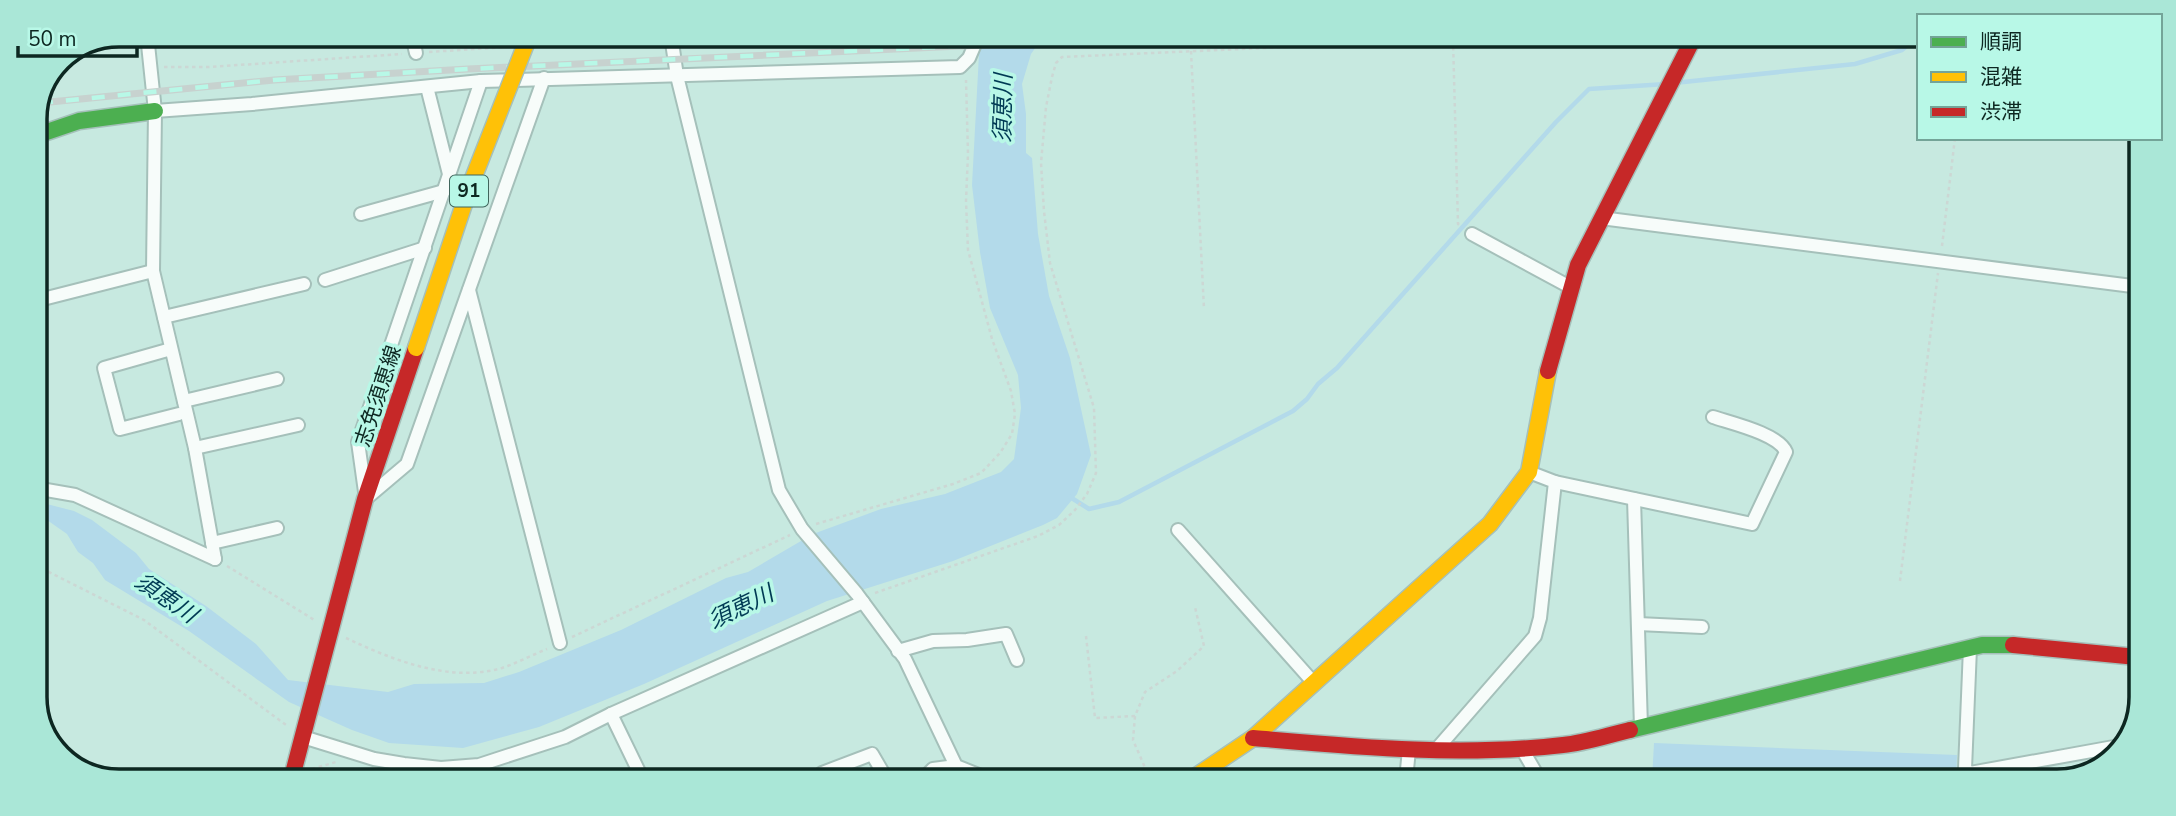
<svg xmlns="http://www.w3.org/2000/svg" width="2176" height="816" font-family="'Nunito Sans','Noto Sans JP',sans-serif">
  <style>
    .water { fill: #b3daea }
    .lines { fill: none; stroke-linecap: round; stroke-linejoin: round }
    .stream { stroke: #b3daea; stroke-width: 4.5 }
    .street-casing { stroke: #a5c0ba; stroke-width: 16 }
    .fast-casing { stroke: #a5c0ba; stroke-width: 19 }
    .slow-casing { stroke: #a5c0ba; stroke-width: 19 }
    .jam-casing { stroke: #a5c0ba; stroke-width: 19 }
    .path { stroke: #ccd7d4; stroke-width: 2.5; stroke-dasharray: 3.5 3.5; stroke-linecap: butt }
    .street { stroke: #f7fcfa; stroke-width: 12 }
    .fast { stroke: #4caf50; stroke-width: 16 }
    .slow { stroke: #ffc107; stroke-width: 16 }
    .jam { stroke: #c62828; stroke-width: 16 }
    .rail-casing { stroke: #c7d2cf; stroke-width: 7 }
    .rail { stroke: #b8f8e7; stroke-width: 4.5; stroke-dasharray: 13; stroke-linecap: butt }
    .slow-bridge-casing { stroke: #a5c0ba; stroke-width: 19; stroke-linecap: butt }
    .slow-bridge { stroke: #ffc107; stroke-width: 16 }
    .labels { text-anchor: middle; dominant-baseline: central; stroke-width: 7; stroke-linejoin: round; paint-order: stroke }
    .shield { fill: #b8f8e7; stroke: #40665c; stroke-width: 2 }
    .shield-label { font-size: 19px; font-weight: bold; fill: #0d2721 }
    .street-label { font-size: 21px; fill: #0d2721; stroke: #b8f8e7 }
    .water-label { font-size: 23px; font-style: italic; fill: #003a54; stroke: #b8f8e7 }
    .rim { fill: none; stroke: #0d2721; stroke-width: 3.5 }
  </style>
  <rect width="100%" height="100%" fill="#c7e9e0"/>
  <g class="water">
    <path d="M986 37H1043L1031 54 1022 84 1026 114V153L1032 158 1038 234 1049 296 1070 358 1091 455 1077 494 1057 518 1043 525 953 561 827 601 644 684 539 727 463 748 389 743 352 730 289 702 189 631 105 580 93 563 78 552 67 534 47 520 35 519V501L74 511 92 520 136 553 149 569 206 606 256 644 288 680 388 692 414 684 484 683 519 672 621 630 726 578 748 572 813 534 881 509 945 494 1001 472 1014 459 1021 408 1018 375 990 308 980 252 972 185 979 54Z"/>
    <path d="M1654 743 1957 755 1956 781 1652 780Z"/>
  </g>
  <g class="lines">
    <g class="stream">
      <path d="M1674 83 1855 64 1902 50 1915 39"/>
      <path d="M1070 497 1089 509 1119 502 1293 411 1307 399 1318 384 1337 368 1556 122 1589 89 1666 84"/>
    </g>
    <defs>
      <g id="street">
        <path d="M147 35 155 111 153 271 195 448 215 559"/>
        <path d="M412 36 416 53"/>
        <path d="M671 36 677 76 779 490 802 529 857 594 905 659 956 766 986 778"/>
        <path d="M427 87 449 174"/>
        <path d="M155 111 252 104 481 81 960 67 969 58 978 37"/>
        <path d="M361 214 444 191"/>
        <path d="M1601 218 2140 287"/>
        <path d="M1472 234 1570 287"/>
        <path d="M325 280 425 248"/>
        <path d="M469 290 560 643"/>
        <path d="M35 301 153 271"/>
        <path d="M164 317 304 284"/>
        <path d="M171 349 104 368 120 429 179 414"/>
        <path d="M184 401 277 379"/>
        <path d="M195 448 298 425"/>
        <path d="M1555 482 1752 524 1786 452C1779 434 1731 423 1713 417"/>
        <path d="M35 488 75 495 215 559"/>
        <path d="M365 492 358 442 481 81"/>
        <path d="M368 497 407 464 544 78"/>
        <path d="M1634 499 1641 727"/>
        <path d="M1178 530 1313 682"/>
        <path d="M212 543 277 528"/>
        <path d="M1638 624 1702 627"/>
        <path d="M1970 648 1965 769 1970 773 2119 746"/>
        <path d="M898 651 933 641 967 640 1006 634 1017 660"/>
        <path d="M611 714 642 778"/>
        <path d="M303 737 374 759 404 764 441 768 479 765 565 737 611 714 863 602"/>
        <path d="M1522 749 1540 780"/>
        <path d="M1435 751 1535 636 1540 618 1555 482 1529 472"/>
        <path d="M824 778 822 773 872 754 886 778"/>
        <path d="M924 778 933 769 956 766"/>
        <path d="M1406 779 1409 750"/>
      </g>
      <g id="fast">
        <path d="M35 136 79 121 155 111"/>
        <path d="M1630 730 1982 645H2013"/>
      </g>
      <path id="slow" d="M1192 779 1253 738 1490 524 1529 472 1548 371"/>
      <g id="jam">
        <path d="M1548 371 1578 265 1693 39"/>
        <path d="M2013 645 2137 657"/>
        <path d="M1253 738C1356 747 1460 757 1563 745 1585 743 1608 735 1630 730"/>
        <path d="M292 777 365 499 416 348"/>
      </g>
    </defs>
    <use href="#street" class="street-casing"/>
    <use href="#fast" class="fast-casing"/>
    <use href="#slow" class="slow-casing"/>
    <use href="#jam" class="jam-casing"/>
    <g class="path">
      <path d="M1453 40 1458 224 1462 227"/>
      <path d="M545 45 657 38"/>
      <path d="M1191 51 1204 309"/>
      <path d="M429 52 507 47"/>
      <path d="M164 67H209L402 54"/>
      <path d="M1942 246 1955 138"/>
      <path d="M816 524 953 484 981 473 1000 453 1012 434 1015 414 1011 391 992 339 968 250 966 201 968 154 966 80"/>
      <path d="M227 566 316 621"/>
      <path d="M35 569H43L144 620 286 725"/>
      <path d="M1900 581 1938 273"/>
      <path d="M875 593 1038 536 1059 525 1075 510 1087 494 1096 473 1094 408 1050 263 1044 211 1041 163 1046 107 1052 77 1056 63 1062 57 1490 38"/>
      <path d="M1086 636 1095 718 1135 716"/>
      <path d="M572 637 790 535"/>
      <path d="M346 638C393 660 449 683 502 668 517 663 532 655 547 649"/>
      <path d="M312 769 336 762"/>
      <path d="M262 777 274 776"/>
      <path d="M1150 779 1133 740 1135 716 1145 692 1177 671 1204 646 1195 607"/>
    </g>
    <use href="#street" class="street"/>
    <use href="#fast" class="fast"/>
    <use href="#slow" class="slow"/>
    <use href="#jam" class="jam"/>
    <defs>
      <path id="rail" d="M40 103 274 80 468 69 982 45 1206 38"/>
    </defs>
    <use href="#rail" class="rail-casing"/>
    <use href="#rail" class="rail"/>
    <defs>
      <path id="slow-bridge" d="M416 348 469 189 529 36"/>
    </defs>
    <use href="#slow-bridge" class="slow-bridge-casing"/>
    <use href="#slow-bridge" class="slow-bridge"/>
  </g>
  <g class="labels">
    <rect class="shield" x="450" y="175.5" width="38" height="31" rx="5"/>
    <g class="shield-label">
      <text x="469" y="191">91</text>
    </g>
    <g class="street-label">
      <text transform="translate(378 396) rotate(-72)">志免須恵線</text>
    </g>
    <g class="water-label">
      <text transform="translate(1003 108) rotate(-89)">須恵川</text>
      <text transform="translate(166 598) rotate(34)">須恵川</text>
      <text transform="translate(741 607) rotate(-26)">須恵川</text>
    </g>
  </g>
  <path d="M0 0H2176V816H0ZM119 47H2057A72 72 0 0 1 2129 119V697A72 72 0 0 1 2057 769H119A72 72 0 0 1 47 697V119A72 72 0 0 1 119 47Z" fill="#aae7d7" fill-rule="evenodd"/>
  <path class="rim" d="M119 47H2057A72 72 0 0 1 2129 119V697A72 72 0 0 1 2057 769H119A72 72 0 0 1 47 697V119A72 72 0 0 1 119 47Z"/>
  <rect x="1917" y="14" width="245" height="126" fill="#b8f8e7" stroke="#74a498" stroke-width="2"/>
  <rect x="1931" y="37" width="35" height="10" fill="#4caf50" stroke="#74a498" stroke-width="2"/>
  <text x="1980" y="49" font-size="21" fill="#0d2721">順調</text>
  <rect x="1931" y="72" width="35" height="10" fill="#ffc107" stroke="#74a498" stroke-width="2"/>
  <text x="1980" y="84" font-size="21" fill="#0d2721">混雑</text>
  <rect x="1931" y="107" width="35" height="10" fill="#c62828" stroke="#74a498" stroke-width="2"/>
  <text x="1980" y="119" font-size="21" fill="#0d2721">渋滞</text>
  <path d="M18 46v10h119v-10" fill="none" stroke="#0d2721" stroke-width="3.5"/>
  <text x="28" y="46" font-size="21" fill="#0d2721" stroke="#b8f8e7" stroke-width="5" paint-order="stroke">50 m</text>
</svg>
